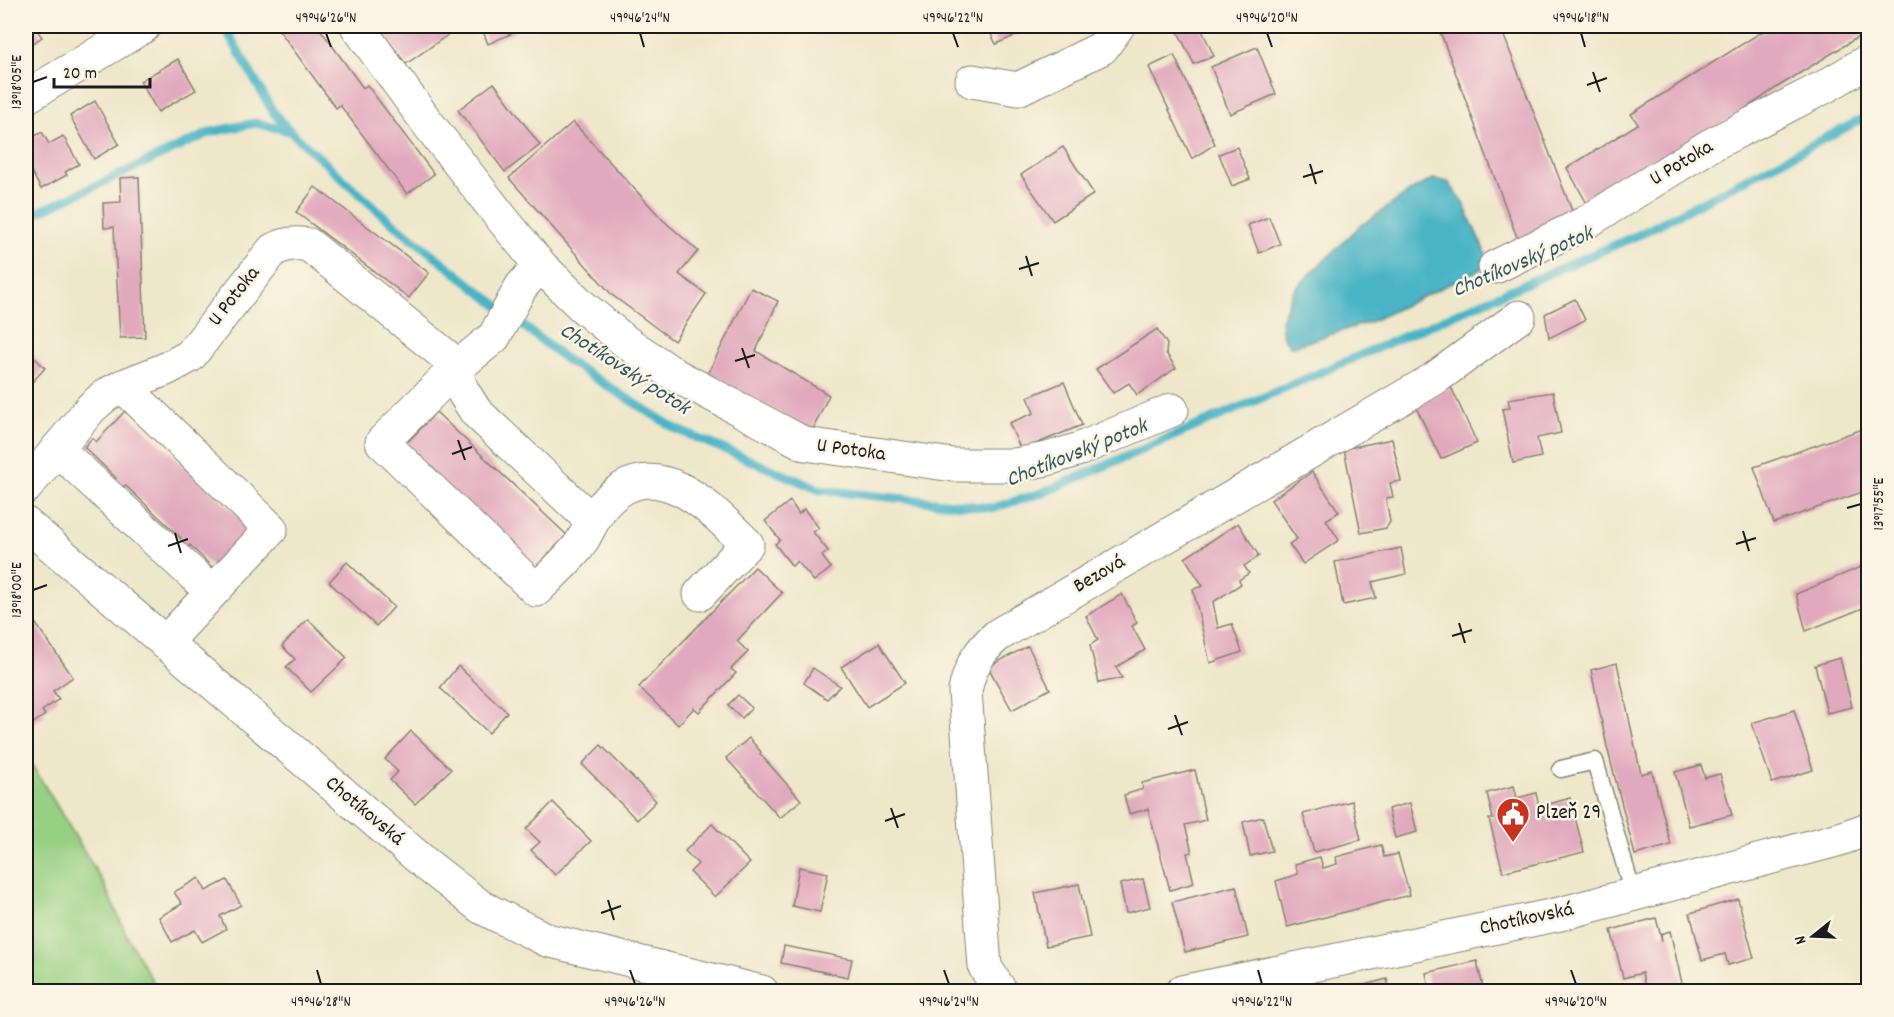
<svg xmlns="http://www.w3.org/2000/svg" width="1894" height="1017" font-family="Dekko,sans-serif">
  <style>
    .green { fill: #98d083; stroke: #5a7650; stroke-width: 1.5 }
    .water { fill: #48b4c5; stroke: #326870; stroke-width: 1.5 }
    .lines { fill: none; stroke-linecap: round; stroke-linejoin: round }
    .stream { stroke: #48b4c5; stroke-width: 9 }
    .building { fill: #e1a9bd }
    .service-casing { stroke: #868273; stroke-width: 19 }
    .minor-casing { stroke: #868273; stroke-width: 35 }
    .tertiary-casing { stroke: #868273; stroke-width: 35 }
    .service { stroke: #fff; stroke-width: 16 }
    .minor { stroke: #fff; stroke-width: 33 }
    .tertiary { stroke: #fff; stroke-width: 33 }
    .ticks { fill: none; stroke: #1c1c1c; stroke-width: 2 }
    .labels { text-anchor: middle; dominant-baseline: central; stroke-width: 5; stroke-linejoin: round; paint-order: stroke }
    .street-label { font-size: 21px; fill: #1c1c1c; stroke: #fcf5e5 }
    .poi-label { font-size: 21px; fill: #1c1c1c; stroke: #fcf5e5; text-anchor: start }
    .water-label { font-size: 22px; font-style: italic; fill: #2e5960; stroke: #fcf5e5 }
    .neatline { fill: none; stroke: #1c1c1c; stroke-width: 2 }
    .ticks-label { font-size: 15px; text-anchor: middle; fill: #1c1c1c }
  </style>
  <rect width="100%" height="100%" fill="#fcf5e5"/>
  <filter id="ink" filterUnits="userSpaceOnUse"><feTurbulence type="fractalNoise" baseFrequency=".0167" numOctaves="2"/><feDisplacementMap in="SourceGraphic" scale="12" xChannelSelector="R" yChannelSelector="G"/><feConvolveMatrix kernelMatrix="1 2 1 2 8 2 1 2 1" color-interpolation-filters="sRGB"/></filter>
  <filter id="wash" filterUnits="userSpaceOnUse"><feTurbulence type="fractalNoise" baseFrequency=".008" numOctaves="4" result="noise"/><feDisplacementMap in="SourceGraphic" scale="24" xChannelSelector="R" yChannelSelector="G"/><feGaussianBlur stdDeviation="1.35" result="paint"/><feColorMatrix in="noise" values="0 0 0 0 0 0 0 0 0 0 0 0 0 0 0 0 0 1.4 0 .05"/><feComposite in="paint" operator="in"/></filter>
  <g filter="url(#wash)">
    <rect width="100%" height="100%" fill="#efe7ca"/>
    <path class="green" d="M26 755 104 884 128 938 158 991H26Z"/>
    <path class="water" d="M1433 179 1448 182 1462 201 1488 259 1481 269 1370 322 1291 347 1283 337 1281 321 1294 290 1360 226 1414 189Z"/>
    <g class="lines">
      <g class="stream">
        <path d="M224 26 273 112 290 131 385 217 568 361 676 429 820 490 992 508 1042 493 1638 235 1868 116"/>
        <path d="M26 218 211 132 255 123 290 131"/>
      </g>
    </g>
    <g id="blocks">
      <g class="building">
        <path d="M26 26H34L42 37 27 47 26 44Z"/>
        <path d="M276 26H318L363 88 367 85 434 174 407 194 340 105 336 108Z"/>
        <path d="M377 26H443L449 34 406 64Z"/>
        <path d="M481 26H512L515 32 488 44Z"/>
        <path d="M987 26H1025L1028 30 996 44Z"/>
        <path d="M1175 26H1200L1214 56 1194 64Z"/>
        <path d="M1438 26H1500L1574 216 1518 240Z"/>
        <path d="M1771 26H1789L1790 29 1795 26H1868V31L1779 86 1664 163 1589 207 1567 168 1638 124 1631 114Z"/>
        <path d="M1257 47 1276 94 1230 114 1211 67Z"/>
        <path d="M1174 55 1215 144 1192 159 1149 67Z"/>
        <path d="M178 59 196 90 158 112 140 81Z"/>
        <path d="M494 83 540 145 505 172 458 110Z"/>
        <path d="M95 101 119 144 94 159 70 116Z"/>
        <path d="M573 122 663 220 698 251 679 274 706 294 674 341 612 295 509 178Z"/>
        <path d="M42 132 49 144 63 136 79 164 65 172 67 175 41 189 26 162V141Z"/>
        <path d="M1063 147 1094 194 1053 221 1021 175Z"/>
        <path d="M1237 147 1250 179 1232 186 1219 154Z"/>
        <path d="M139 177 145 337 120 338 114 227 104 228 103 203 121 202 120 178Z"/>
        <path d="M315 187 429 273 409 298 296 212Z"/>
        <path d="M1269 217 1280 244 1259 253 1248 225Z"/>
        <path d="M751 288 778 301 756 351 829 395 813 429 749 398 707 375Z"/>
        <path d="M1575 299 1585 320 1549 338 1545 314Z"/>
        <path d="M1157 329 1167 344 1166 353 1176 368 1137 395 1129 383 1113 393 1096 369Z"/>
        <path d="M26 349 45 368 26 389Z"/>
        <path d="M1064 382 1082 425 1021 450 1009 423 1034 413 1028 397Z"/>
        <path d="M1451 387 1477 443 1441 459 1415 405Z"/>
        <path d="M1553 392 1561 433 1537 438 1541 457 1513 463 1502 409 1510 408 1508 399Z"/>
        <path d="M125 411 256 532 218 573 190 545 186 550 177 542 181 538 125 485 121 490 112 482 116 478 84 447 92 438 96 442Z"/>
        <path d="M436 412 570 538 561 547 558 544 532 571 403 448 406 438 409 441Z"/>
        <path d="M1868 427V490L1774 523 1754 467Z"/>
        <path d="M1392 439 1401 481 1390 483 1393 497 1386 498 1390 522 1386 528 1361 533 1344 449Z"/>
        <path d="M1312 472 1339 512 1326 520 1339 540 1303 564 1289 544 1297 539 1271 500Z"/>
        <path d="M790 501 799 514 804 509 819 528 813 532 828 551 822 556 831 568 814 581 797 561 792 566 775 544 780 540 765 521Z"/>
        <path d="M1238 523 1259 556 1244 566 1249 573 1239 580 1241 584 1213 602 1218 628 1232 624 1242 652 1210 663 1193 589 1203 586 1185 558Z"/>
        <path d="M1401 548 1406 574 1372 582 1376 598 1343 605 1335 562Z"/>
        <path d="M347 562 394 607 376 626 329 582Z"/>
        <path d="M1868 564V606L1806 631 1796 594Z"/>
        <path d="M755 567 782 593 737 641 748 652 731 669 736 673 699 712 694 708 678 725 639 687Z"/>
        <path d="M1122 594 1137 623 1132 626 1145 650 1116 667 1122 678 1099 683 1090 645 1098 640 1086 616Z"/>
        <path d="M308 619 347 658 311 692 286 667 295 659 282 646Z"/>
        <path d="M36 624 73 677 53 691 59 699 42 711 45 715 26 728V631Z"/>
        <path d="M879 643 905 683 867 707 841 667Z"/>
        <path d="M1028 646 1050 689 1012 710 988 667Z"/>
        <path d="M1840 658 1852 707 1827 713 1815 665Z"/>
        <path d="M1617 663 1641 774 1652 771 1671 845 1635 855 1607 747 1591 670Z"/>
        <path d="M458 666 507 712 489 733 440 688Z"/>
        <path d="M813 668 840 686 827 699 804 683Z"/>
        <path d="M738 695 752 708 742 718 728 705Z"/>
        <path d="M1794 710 1813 770 1772 783 1752 723Z"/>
        <path d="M411 731 451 769 415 804 390 780 398 772 385 759Z"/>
        <path d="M749 738 761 752 760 754 801 800 780 818 726 758Z"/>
        <path d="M601 745 656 801 637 820 582 764Z"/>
        <path d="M1701 765 1705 778 1720 774 1732 815 1689 826 1675 772Z"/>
        <path d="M1195 770 1206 820 1185 825 1192 852 1187 853 1194 883 1170 890 1148 809 1129 814 1124 795 1143 789 1142 783Z"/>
        <path d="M1514 786 1517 798 1536 793 1539 807 1570 798 1584 852 1503 872 1489 819H1493L1487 793Z"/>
        <path d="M1352 801 1361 840 1314 852 1303 814Z"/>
        <path d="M553 802 591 841 555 875 531 850 540 842 526 829Z"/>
        <path d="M1410 803 1417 832 1395 838 1388 809Z"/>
        <path d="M1263 817 1272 851 1250 856 1243 822Z"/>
        <path d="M712 824 750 863 715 897 690 872 698 864 685 851Z"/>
        <path d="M1381 845 1384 857 1398 854 1410 895 1287 927 1276 881 1298 874 1295 864 1320 857 1323 868 1337 864 1336 857Z"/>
        <path d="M799 867 828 873 820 912 792 906Z"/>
        <path d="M199 878 206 891 227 880 241 905 220 916 226 929 202 942 195 930 172 942 159 917 182 904 174 892Z"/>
        <path d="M1143 879 1150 907 1126 913 1120 884Z"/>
        <path d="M1079 884 1090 937 1046 946 1035 893Z"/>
        <path d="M1236 886 1248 937 1185 952 1172 902Z"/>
        <path d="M1738 899 1754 958 1728 965 1725 954 1702 960 1690 913Z"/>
        <path d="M1656 918 1662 941 1661 934 1670 931 1682 983 1646 992 1642 973 1623 978 1611 930Z"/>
        <path d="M784 946 852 959 848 977 781 963Z"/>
        <path d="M1477 961 1484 992H1430L1426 973Z"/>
        <path d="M1387 979 1390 992H1343L1342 991Z"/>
      </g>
    </g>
  </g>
  <g filter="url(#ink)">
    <use href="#blocks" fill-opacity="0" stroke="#868273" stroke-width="1.5"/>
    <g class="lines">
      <defs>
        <path id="service" d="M1561 769 1595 761 1633 894"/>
        <g id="minor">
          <path d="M357 26 426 121 500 216 540 265 582 306 626 342 675 375 805 444 953 465H1015L1047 459 1080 449 1172 410"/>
          <path d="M972 81 1018 89 1102 48 1118 26"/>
          <path d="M26 97 144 26"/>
          <path d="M540 265 521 287 494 337 455 369 382 442 536 590C550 576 566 562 578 547 589 532 594 513 608 500 658 451 711 509 747 544L700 594"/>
          <path d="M1495 267 1585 223 1709 146 1828 85 1868 61"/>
          <path d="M123 386 271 529 165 643"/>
          <path d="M57 449 212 592"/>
          <path d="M26 487 91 408 106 395 123 386 166 369 190 356 273 250C286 244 295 242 309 245L446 356 455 369 462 390 476 412 592 521"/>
          <path d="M1001 992 985 967 965 691C970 666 979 651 998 635L1434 379 1519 317"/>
        </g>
        <g id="tertiary">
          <path d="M26 524 427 865 481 907 547 940 762 992"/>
          <path d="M1182 992 1560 914 1840 839 1868 829"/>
        </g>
      </defs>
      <use href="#service" class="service-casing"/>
      <use href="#minor" class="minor-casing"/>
      <use href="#tertiary" class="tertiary-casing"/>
      <use href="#service" class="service"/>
      <use href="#minor" class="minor"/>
      <use href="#tertiary" class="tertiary"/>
    </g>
  </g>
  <path class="ticks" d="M326 33 331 47M640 33 644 47M953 33 958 47M1267 33 1272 47M1581 33 1585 47M1593 72 1600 92M33 82 47 77M1587 85 1607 78M1310 164 1316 184M1303 177 1323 171M1026 256 1032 276M1019 269 1039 263M742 348 749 368M735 361 755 355M458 440 465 460M452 454 472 447M1847 508 1861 504M1743 531 1749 551M175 533 181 553M1736 544 1756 538M168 546 188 539M33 590 47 585M1459 623 1465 643M1452 636 1472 630M1175 715 1182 735M1168 729 1188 722M891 808 898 828M885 821 905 814M608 900 614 920M601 913 621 906M317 970 321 984M630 970 635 984M944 970 949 984M1258 970 1262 984M1571 970 1576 984"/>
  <defs>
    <symbol id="civic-pin" viewBox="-11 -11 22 30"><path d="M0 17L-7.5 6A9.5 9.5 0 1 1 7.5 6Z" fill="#c8321e" stroke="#fcf5e5"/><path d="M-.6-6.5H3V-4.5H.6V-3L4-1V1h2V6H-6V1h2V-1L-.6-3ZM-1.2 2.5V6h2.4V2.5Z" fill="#fff"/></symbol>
  </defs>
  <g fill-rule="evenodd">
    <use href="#civic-pin" x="1494" y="795" width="38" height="52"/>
  </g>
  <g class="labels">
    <g class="street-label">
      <text transform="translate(1682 164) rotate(-31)">U Potoka</text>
      <text transform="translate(235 297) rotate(-52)">U Potoka</text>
      <text transform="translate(851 451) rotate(8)">U Potoka</text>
      <text transform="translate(1100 575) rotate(-30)">Bezová</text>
      <text transform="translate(364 812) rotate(40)">Chotíkovská</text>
      <text transform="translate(1527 920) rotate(-12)">Chotíkovská</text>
    </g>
    <g class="poi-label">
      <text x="1536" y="814">Plzeň 29</text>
    </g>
    <g class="water-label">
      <text transform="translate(1523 263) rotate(-23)">Chotíkovský potok</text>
      <text transform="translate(624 370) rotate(33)">Chotíkovský potok</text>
      <text transform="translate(1077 454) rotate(-22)">Chotíkovský potok</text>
    </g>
  </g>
  <rect width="1894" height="1017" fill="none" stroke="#fcf5e5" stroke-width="66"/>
  <g transform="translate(1813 936) rotate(252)" stroke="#fcf5e5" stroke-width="4.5" paint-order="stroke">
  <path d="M0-4.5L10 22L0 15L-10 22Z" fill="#1c1c1c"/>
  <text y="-9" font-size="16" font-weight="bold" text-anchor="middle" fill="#1c1c1c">N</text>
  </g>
  <path d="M54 78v9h96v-9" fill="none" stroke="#1c1c1c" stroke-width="3"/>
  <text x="63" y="78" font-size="18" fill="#1c1c1c" stroke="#fcf5e5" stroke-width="4.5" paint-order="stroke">20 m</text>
  <rect x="33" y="33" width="1828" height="951" class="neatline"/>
  <g class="ticks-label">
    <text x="326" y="22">49°46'26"N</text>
    <text x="640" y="22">49°46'24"N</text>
    <text x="953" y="22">49°46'22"N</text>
    <text x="1267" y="22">49°46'20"N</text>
    <text x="1581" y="22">49°46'18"N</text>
    <text transform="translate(16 82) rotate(-90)" y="5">13°18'05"E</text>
    <text transform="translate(1878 504) rotate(-90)" y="5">13°17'55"E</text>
    <text transform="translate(16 590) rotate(-90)" y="5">13°18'00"E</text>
    <text x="321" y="1006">49°46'28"N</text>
    <text x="635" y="1006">49°46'26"N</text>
    <text x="949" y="1006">49°46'24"N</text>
    <text x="1262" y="1006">49°46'22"N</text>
    <text x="1576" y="1006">49°46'20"N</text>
  </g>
</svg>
